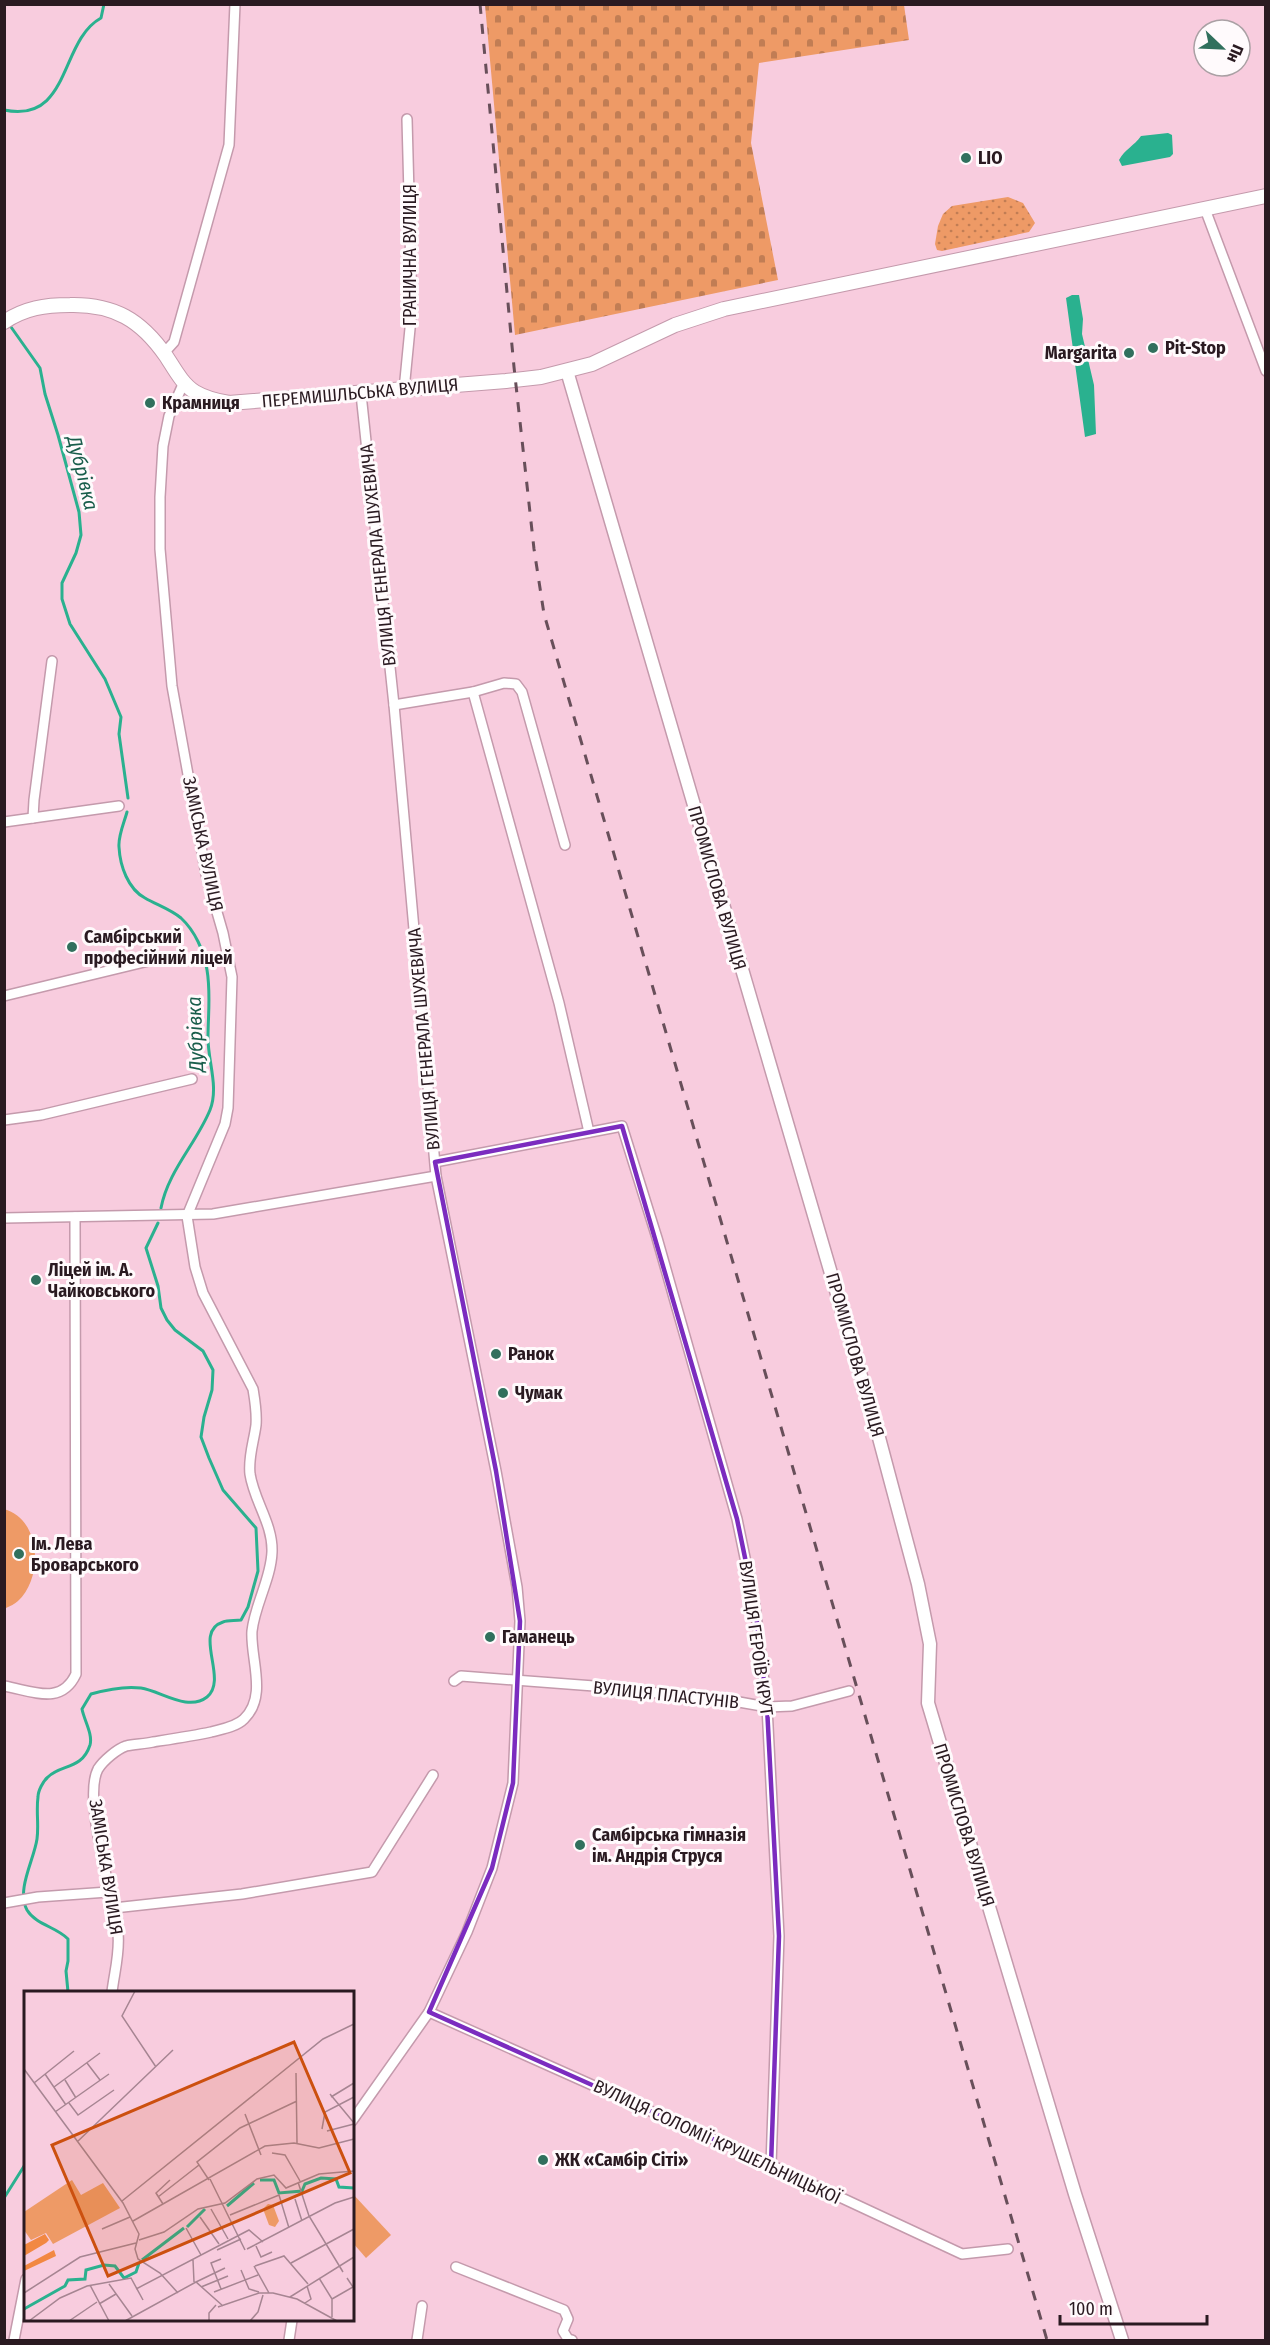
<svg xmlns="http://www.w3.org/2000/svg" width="1270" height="2345" font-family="'Fira Sans Condensed',sans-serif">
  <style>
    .grass { fill: url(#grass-dots) }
    .cemetery { fill: url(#cemetery-stones) }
    .pitch { fill: #ee9a66 }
    .water { fill: #2ab18f }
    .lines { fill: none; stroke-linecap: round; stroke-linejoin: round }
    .stream { stroke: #2ab18f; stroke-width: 3 }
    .minor-casing { stroke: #c49aac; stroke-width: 12 }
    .tertiary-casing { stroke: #c49aac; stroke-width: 15 }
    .secondary-casing { stroke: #c49aac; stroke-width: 16 }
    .minor { stroke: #fff; stroke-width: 9 }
    .tertiary { stroke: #fff; stroke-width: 12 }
    .secondary { stroke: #fff; stroke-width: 14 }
    .rail { stroke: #684f5a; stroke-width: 3; stroke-dasharray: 10 10; stroke-linecap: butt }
    .marked { fill: none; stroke: #7b2cbf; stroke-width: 4.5; stroke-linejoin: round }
    .poi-dot { fill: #31705d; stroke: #fffafc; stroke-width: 2 }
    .labels { text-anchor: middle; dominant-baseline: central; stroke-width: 6; stroke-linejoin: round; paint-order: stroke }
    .poi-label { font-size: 18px; font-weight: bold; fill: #2a1a21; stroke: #fffafc; text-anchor: start }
    .street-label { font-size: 18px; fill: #2a1a21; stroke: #fffafc }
    .water-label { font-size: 20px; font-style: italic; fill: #195d4b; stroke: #fffafc }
    .inset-river { fill: none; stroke: #2ab18f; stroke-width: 3 }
    .inset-road { fill: none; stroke: #a68592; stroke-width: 1.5 }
    .view { fill: #cc500f; fill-opacity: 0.15; stroke: #cc500f; stroke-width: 3 }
    .inset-edge { fill: none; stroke: #2a1a21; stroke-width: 3 }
  </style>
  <defs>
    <pattern id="grass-dots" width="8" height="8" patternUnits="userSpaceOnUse" patternTransform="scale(1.5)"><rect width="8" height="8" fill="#ee9a66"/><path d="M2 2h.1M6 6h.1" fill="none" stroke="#c17d54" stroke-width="1.8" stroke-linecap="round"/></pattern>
    <pattern id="cemetery-stones" width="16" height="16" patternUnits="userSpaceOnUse" patternTransform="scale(1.5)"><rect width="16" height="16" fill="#ee9a66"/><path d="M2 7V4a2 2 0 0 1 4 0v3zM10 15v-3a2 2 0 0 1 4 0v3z" fill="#c17d54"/></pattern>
  </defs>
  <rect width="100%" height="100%" fill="#f8ccde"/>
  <path class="grass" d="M1008 197 1023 203 1035 223 1029 232 942 251 937 250 935 244 938 226 943 214 952 206Z"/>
  <path class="cemetery" d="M485 5H904L909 40 759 63 751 143 778 280 515 335Z"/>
  <g class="pitch">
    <path d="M4 1509C41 1519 44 1577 18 1601 15 1604 10 1606 6 1608Z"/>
    <path d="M352 2193 391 2235 366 2258 353 2243Z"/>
  </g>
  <g class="water">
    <path d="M1168 133 1172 135 1173 154 1170 157 1122 166 1119 160C1125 149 1134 146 1141 136Z"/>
    <path d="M1072 295H1079L1083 319 1082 334 1094 385 1096 434 1085 437 1066 298Z"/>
  </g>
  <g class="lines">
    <g class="stream">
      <path d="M4 110C71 124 59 41 101 18L104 4"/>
      <path d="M11 327 40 368 45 394 58 435 79 512 81 535 76 553 62 583V599L70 624 105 679 121 717 119 734 128 798"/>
      <path d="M127 812C124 823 118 836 119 847 120 866 128 889 145 898 157 905 170 909 181 918 195 931 204 951 207 970 211 993 208 1015 208 1038 208 1062 219 1087 210 1110 196 1144 168 1171 161 1208"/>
      <path d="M68 1992 66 1971 68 1961V1939C57 1927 36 1925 27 1910 16 1890 34 1860 37 1839 39 1825 36 1811 38 1797 38 1791 43 1781 48 1777 61 1764 82 1770 90 1745 93 1734 84 1720 82 1709L91 1694C105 1690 126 1686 141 1688 161 1691 188 1712 207 1697 229 1679 192 1632 223 1622 228 1620 235 1621 241 1620L248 1607 258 1571 256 1528 223 1490 209 1458 201 1437 204 1417 212 1390 213 1370 203 1351 175 1330 167 1320 161 1308 158 1286 146 1248 158 1223"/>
      <path d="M4 2198 26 2163"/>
    </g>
    <defs>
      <g id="minor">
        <path d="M1205 209 1266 371"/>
        <path d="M164 353 174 342 229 145 235 4"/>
        <path d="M404 390 412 308 407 119"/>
        <path d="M473 692 559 1003 589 1132"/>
        <path d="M394 705 473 692 504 683 516 684 522 692 565 845"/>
        <path d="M33 818 34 800 52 661"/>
        <path d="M4 822 119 806"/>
        <path d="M4 996 161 958"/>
        <path d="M4 1120 41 1115 192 1079"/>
        <path d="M435 1162 622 1126 657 1238 737 1519 755 1606 767 1707 779 1936 771 2165"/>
        <path d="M4 1218 213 1214 436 1176"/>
        <path d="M454 1681 461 1676 594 1686 739 1702 767 1707 792 1706 849 1691"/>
        <path d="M4 1686C33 1691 61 1706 76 1674L75 1217"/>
        <path d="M4 1903 38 1897 108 1892"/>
        <path d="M114 1908 242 1894 372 1872 433 1775"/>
        <path d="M112 1992C114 1974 120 1953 118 1934 114 1898 82 1799 98 1769 103 1761 117 1749 126 1746 134 1744 144 1744 153 1742 172 1739 192 1736 211 1732 222 1729 236 1727 244 1719 268 1696 250 1658 252 1631 255 1604 271 1579 272 1552 273 1524 254 1501 250 1474 248 1457 254 1441 256 1425 257 1412 255 1401 253 1389L203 1293 195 1267 187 1216 225 1124 228 1108 232 977 223 933 206 874 172 686 160 549V497L163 446 169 416 184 382"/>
        <path d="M429 2012 771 2165 962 2254 1008 2249"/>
        <path d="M352 2121 429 2012 467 1932 492 1868 513 1783 520 1621 517 1587 496 1471 436 1176 394 705 361 394"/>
        <path d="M456 2267 564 2310 568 2319 563 2331 568 2339 572 2340"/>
        <path d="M14 2340 26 2279"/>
        <path d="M289 2340 292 2320"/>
        <path d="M417 2340 422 2306"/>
      </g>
      <path id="tertiary" d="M567 371 878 1434 918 1584 930 1644 928 1703 1075 2194 1122 2340"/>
      <path id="secondary" d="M4 322C25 308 45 305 70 305 114 304 141 320 166 356 174 368 182 384 195 392 205 398 217 401 229 403L506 381 541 377 592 364 675 325 724 309 1266 196"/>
    </defs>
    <use href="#minor" class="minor-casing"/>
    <use href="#tertiary" class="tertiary-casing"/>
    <use href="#secondary" class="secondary-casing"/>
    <use href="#minor" class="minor"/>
    <use href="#tertiary" class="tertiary"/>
    <use href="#secondary" class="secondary"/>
    <path class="rail" d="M480 4 514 367 534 549 544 614 1047 2340"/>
  </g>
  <path class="marked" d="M622 1126 737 1519 755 1606 767 1707 779 1936 771 2165 429 2012 492 1868 513 1783 520 1621 496 1471 435 1162Z"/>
  <g class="poi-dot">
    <circle cx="966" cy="158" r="6"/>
    <circle cx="1153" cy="348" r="6"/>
    <circle cx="1129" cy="353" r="6"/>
    <circle cx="150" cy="403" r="6"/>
    <circle cx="72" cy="947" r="6"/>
    <circle cx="36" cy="1280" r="6"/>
    <circle cx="496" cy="1354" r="6"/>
    <circle cx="503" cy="1393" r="6"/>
    <circle cx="19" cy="1554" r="6"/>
    <circle cx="490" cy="1637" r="6"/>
    <circle cx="580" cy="1845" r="6"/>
    <circle cx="543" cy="2160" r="6"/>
  </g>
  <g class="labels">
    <g class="poi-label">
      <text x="978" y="158">LIO</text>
      <text x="1165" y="348">Pit-Stop</text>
      <text x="1117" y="353" text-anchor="end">Margarita</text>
      <text x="162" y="403">Крамниця</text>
      <text x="84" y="937">Самбірський<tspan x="84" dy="21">професійний ліцей</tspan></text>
      <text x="48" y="1270">Ліцей ім. А.<tspan x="48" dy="21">Чайковського</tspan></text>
      <text x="508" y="1354">Ранок</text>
      <text x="515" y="1393">Чумак</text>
      <text x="31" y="1544">Ім. Лева<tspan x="31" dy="21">Броварського</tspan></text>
      <text x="502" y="1637">Гаманець</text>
      <text x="592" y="1835">Самбірська гімназія<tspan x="592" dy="21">ім. Андрія Струся</tspan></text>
      <text x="555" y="2160">ЖК «Самбір Сіті»</text>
    </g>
    <g class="street-label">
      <text transform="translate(410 255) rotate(-90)">ГРАНИЧНА ВУЛИЦЯ</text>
      <text transform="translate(360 393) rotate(-5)">ПЕРЕМИШЛЬСЬКА ВУЛИЦЯ</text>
      <text transform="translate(378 555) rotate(-96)">ВУЛИЦЯ ГЕНЕРАЛА ШУХЕВИЧА</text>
      <text transform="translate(203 844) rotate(78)">ЗАМІСЬКА ВУЛИЦЯ</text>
      <text transform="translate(717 888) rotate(74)">ПРОМИСЛОВА ВУЛИЦЯ</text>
      <text transform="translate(424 1039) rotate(-95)">ВУЛИЦЯ ГЕНЕРАЛА ШУХЕВИЧА</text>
      <text transform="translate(855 1355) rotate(74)">ПРОМИСЛОВА ВУЛИЦЯ</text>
      <text transform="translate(756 1638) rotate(82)">ВУЛИЦЯ ГЕРОЇВ КРУТ</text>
      <text transform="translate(666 1695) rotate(6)">ВУЛИЦЯ ПЛАСТУНІВ</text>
      <text transform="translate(964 1825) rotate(73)">ПРОМИСЛОВА ВУЛИЦЯ</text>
      <text transform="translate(106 1867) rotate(81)">ЗАМІСЬКА ВУЛИЦЯ</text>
      <text transform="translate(717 2142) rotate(25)">ВУЛИЦЯ СОЛОМІЇ КРУШЕЛЬНИЦЬКОЇ</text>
    </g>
    <g class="water-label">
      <text transform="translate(83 473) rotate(76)">Дубрівка</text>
      <text transform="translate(195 1034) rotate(-92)">Дубрівка</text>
    </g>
  </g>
  <g transform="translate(24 1991)">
    <rect width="330" height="330" fill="#f8ccde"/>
    <path d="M21 243 25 249 22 252 0 265V254ZM30 259 32 265 0 280V275Z" fill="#f28842"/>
    <path d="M48 189 57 204 79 192 96 217 29 253 22 242 7 249 0 239V221Z" fill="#ee9a66"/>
    <path d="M244 213 249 214 255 230 251 236 245 234 239 218Z" fill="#ee9a66"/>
    <path class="inset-river" d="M236 189H250L255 202 278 200 281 193 297 187 312 188 315 196 330 197M203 215 230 192M163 236 181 218M118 269 160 237M0 318 41 295 44 289 61 288 62 279 80 274 91 275 100 287 112 281 115 272"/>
    <path class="inset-road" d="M111 0 98 25 132 76M63 72 76 89M0 78 99 212 115 243 111 258 114 268 136 282 154 302M272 82 273 152M21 83 42 114M41 89 52 107M10 92 50 60M30 96 76 62M306 103 330 132M307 106 330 92M45 112 54 124 90 99M31 121 85 83M221 123 237 164M298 138 301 121 330 106M303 140 330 133M53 151 149 59M248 162 261 164 276 190M186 188 221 259M185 189 173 171 216 137 273 110M274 191 285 225 319 281M134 206 175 174M271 208 278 230M98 210 299 48 330 33M139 213 132 202 146 189M187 218 204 248M206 224 255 204 265 237M176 226 195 253M109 230 241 155 270 152 295 157 330 148M162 237 177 264M78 238 106 226M115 249 140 241 174 218 201 212 233 188 250 184 262 197 295 183 330 180M232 255 237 266 248 261M223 258 311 212 330 206M193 259 217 248M197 268 187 272 197 298M169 269 170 291M267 272 330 238M230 275 245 302M231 275 260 265 284 293M217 279 225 298 235 301M295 287 308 308V326M172 291 201 277M85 293 108 325M66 294 85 330M177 296 204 285M112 298 225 239 239 251M190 301 234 284M0 302 56 266 112 252M266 306 330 266M308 308 329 296 323 287M281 312 287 308 283 295M75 313 92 303M194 316 235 302H249L273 308 313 330M5 330 36 307 63 295 107 287 119 309M45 330 73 311M101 330 172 291 199 315M185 330V322L192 314M226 330 234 321 239 304"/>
    <path class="view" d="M270 51 326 182 84 285 28 154Z"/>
    <rect width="330" height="330" class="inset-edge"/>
  </g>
  <rect width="1270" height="2345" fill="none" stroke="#2a1a21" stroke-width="12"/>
  <g transform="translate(1222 48) rotate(113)"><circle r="28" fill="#fffafc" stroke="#aaa0a4" stroke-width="1.5"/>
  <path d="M0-4.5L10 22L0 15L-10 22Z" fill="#31705d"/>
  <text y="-9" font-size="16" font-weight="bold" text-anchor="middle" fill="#2a1a21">Пн</text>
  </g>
  <path d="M1060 2315v9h147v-9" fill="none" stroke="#2a1a21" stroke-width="3"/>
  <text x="1069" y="2315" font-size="18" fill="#2a1a21" stroke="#fffafc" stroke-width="4.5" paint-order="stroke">100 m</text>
</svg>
